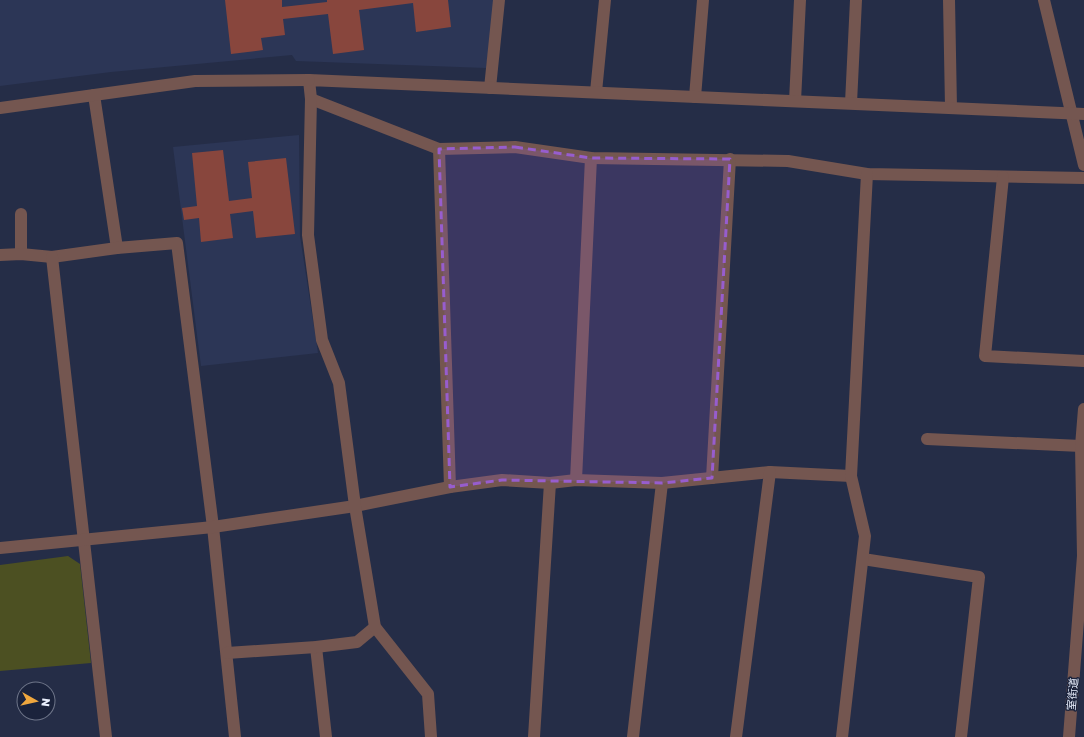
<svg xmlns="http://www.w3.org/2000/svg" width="1084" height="737" font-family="'Golos Text','Noto Sans JP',sans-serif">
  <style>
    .built { fill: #2c3656 }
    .green { fill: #4c5022 }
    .building { fill: #88463d }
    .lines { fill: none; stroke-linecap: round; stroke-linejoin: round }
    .minor { stroke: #745650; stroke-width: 12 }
    .tertiary { stroke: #745650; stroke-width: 12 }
    .marked { fill: #975dce; fill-opacity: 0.2; stroke: #975dce; stroke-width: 3; stroke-dasharray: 8 5; stroke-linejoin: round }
    .labels { text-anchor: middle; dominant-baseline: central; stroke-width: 3; stroke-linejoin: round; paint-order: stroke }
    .street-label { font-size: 11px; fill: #eaeffd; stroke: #1b233c }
  </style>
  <rect width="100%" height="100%" fill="#252d47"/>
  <g class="built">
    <path d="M0 0H496L486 68 296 61 292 55 111 72 0 86Z"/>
    <path d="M299 135 300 236 318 353 201 366 173 147Z"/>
  </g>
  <path class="green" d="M68 556 80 564 91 663 0 671V565Z"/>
  <g class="building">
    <path d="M225 0H282V7L327 2V0H448L451 27 416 32 413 3 359 10 364 50 333 54 328 14 283 19 285 35 261 38 263 50 231 54Z"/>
    <path d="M223 150 229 201 252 198 248 162 286 158 295 234 256 238 253 211 230 214 233 238 201 242 199 218 184 220 182 208 197 206 192 153Z"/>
  </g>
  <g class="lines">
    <g class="minor">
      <path d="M949 0 951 107"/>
      <path d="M1044 0 1084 165"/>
      <path d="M490 88 499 0"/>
      <path d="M596 92 605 0"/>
      <path d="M94 95 117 248"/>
      <path d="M695 97 703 0"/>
      <path d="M311 99 439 149 515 147 591 158 788 161 867 174 1084 178"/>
      <path d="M795 101 800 0"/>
      <path d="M851 103 856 0"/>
      <path d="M439 149 450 487"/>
      <path d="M1003 177 985 356 1084 361"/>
      <path d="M21 254V214"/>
      <path d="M0 255 21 254 52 257 117 248 177 243 213 527 235 737"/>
      <path d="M52 257 106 737"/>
      <path d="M927 439 1081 446"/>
      <path d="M712 478 730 159"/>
      <path d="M576 480 591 158"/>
      <path d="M0 548 213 527 355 506 450 487 502 480 550 483 576 480 662 483 770 472 851 476"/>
      <path d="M863 559 979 577 961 737"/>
      <path d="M316 647 326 737"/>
      <path d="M227 653 316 647 357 642 375 627"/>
      <path d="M431 737 428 694 375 627 355 506 339 383 322 340 308 235 311 99 309 80 1084 114"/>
      <path d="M534 737 550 483"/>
      <path d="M633 737 662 483"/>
      <path d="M736 737 770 472"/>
      <path d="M842 737 865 536 851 476 867 174"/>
      <path d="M1069 737 1083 556 1081 446 1084 409"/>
    </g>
    <path class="tertiary" d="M0 108 195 81 309 80"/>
  </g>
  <path class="marked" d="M515 147 591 158 730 159 712 478 662 483 502 480 450 487 439 149Z"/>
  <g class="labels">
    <g class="street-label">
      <text transform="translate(1072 694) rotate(-85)">室街道</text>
    </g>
  </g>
  <g transform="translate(36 701) rotate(98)"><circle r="19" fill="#1b233c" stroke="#6e7589"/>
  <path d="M0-3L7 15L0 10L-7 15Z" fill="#efa73e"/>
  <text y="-6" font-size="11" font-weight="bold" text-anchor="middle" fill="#eaeffd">N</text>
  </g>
</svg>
